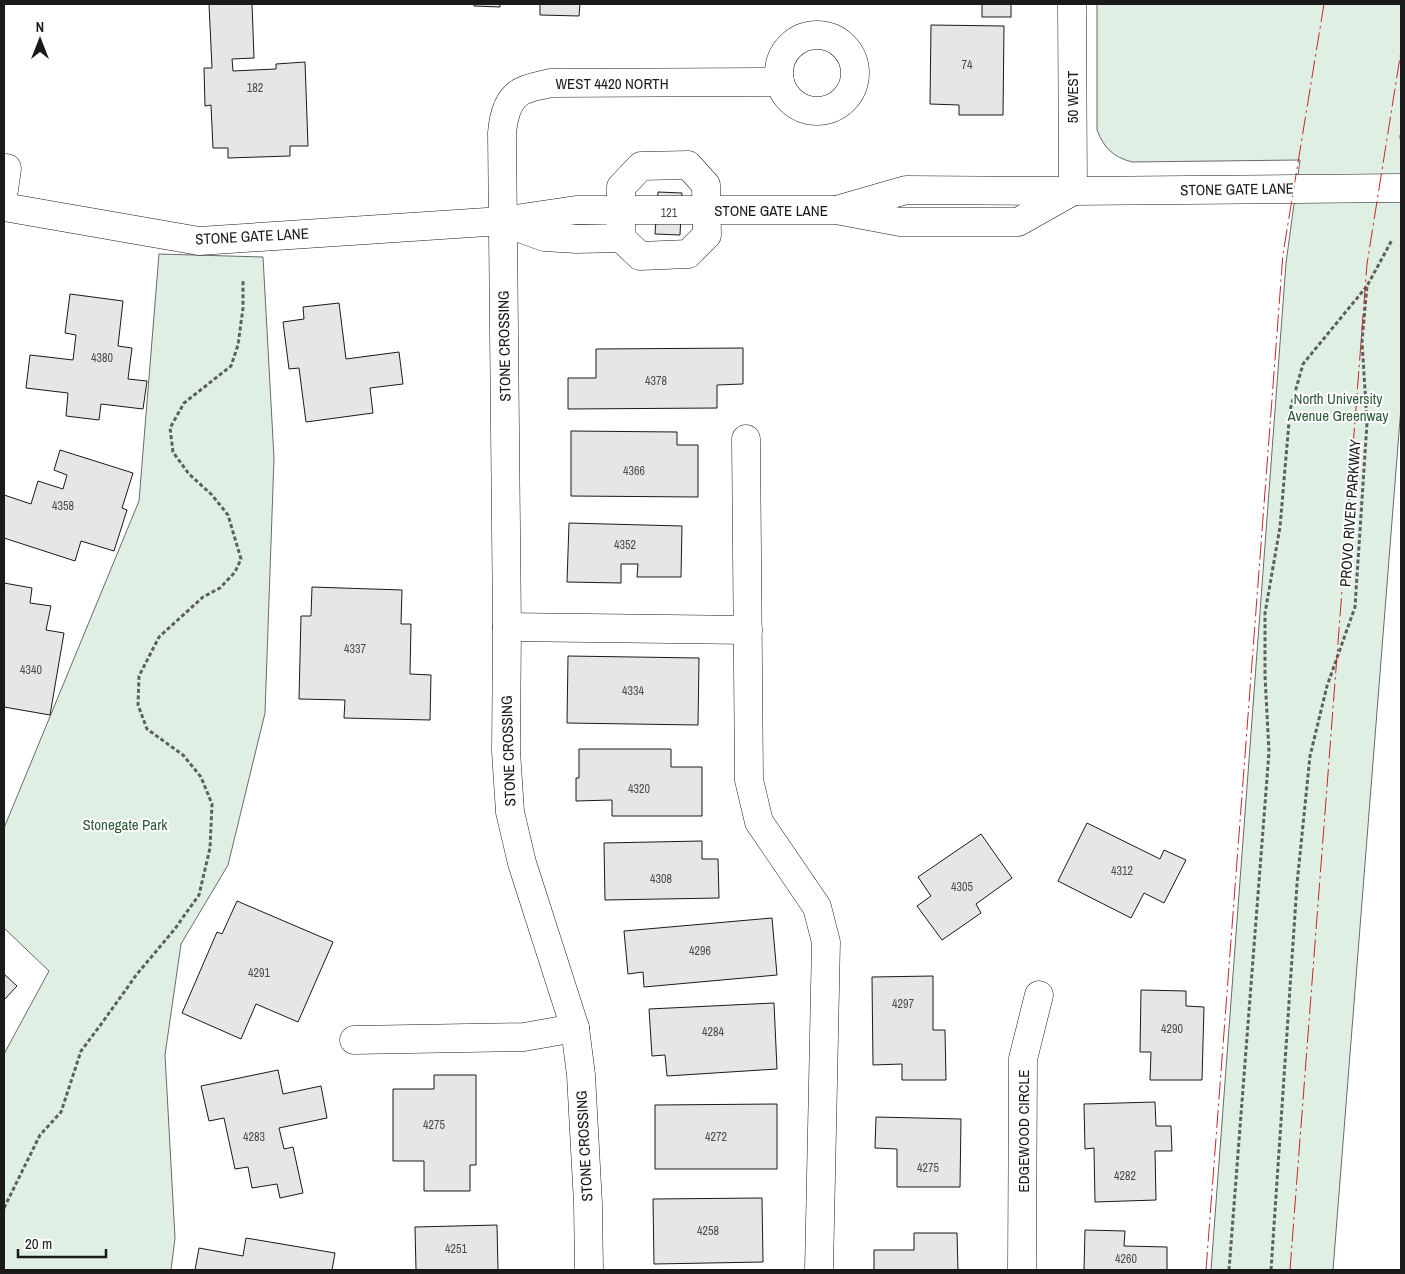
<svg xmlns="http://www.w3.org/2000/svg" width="1405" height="1274" font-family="'Archivo Narrow',sans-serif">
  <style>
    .green { fill: #e0efe3; stroke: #6a6a6a }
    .building { fill: #e6e6e6; stroke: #1a1a1a }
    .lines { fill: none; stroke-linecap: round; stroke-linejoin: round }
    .minor-casing { stroke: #1a1a1a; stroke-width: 29 }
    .path { stroke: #5f5f5f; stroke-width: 3; stroke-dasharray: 4 2.5; stroke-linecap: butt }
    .minor { stroke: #fff; stroke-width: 28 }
    .power { stroke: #c62828; stroke-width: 1; stroke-dasharray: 18 4 2.5 4; stroke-linecap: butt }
    .labels { text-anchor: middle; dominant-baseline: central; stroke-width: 4; stroke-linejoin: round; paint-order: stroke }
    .number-label { font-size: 12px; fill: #4d4d4d }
    .street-label { font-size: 15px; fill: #1a1a1a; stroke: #fff }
    .park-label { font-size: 15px; fill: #2b5a34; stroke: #fff }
  </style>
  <rect width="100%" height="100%" fill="#fff"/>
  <g class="green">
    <path d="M1097 4H1401V407L1333 1270H1211L1286 263 1300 160 1132 162C1113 157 1104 148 1097 130Z"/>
    <path d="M159 254 263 257 274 458 265 713 228 865 181 944 165 1055 175 1238 171 1270H4V1054L49 971 4 928V828L139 501Z"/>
  </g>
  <g class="building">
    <path d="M209 4H252L254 58 232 59 233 71 276 69V64L305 62 308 146H290V156L228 158V148H213L211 105 205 106 204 68H212Z"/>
    <path d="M474 4H500V7L474 6Z"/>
    <path d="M540 4H580L579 16 540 15Z"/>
    <rect x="982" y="4" width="29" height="13"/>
    <path d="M931 25 1004 26 1003 115H959V105L930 104Z"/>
    <path d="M658 192 682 193 680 235 655 234Z"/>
    <path d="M70 294 123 301 118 346 132 348 128 379 147 381 143 409 101 404 99 420 66 416 68 393 26 388 30 355 73 360 76 335 65 333Z"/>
    <path d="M339 303 346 359 399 352 403 384 370 388 373 413 306 422 299 368 289 369 283 322 304 319 303 307Z"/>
    <path d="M743 348V384L717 385V408L568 409V378H596V349Z"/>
    <path d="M571 431 677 432V445H698V497L571 496Z"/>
    <path d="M60 450 133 473 122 508 127 510 114 551 81 541 75 561 4 538V495L31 504 38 481 63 489 67 475 54 470Z"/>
    <path d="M569 523 682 526 681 577H637L638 564H621V583L567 582Z"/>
    <path d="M4 583 32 588 30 603 51 606 46 630 64 633 50 715 4 707Z"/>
    <path d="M312 587 402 590 401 624H411L410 674 431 675 430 720 344 718 345 700 299 699 301 616H311Z"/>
    <path d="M568 656 699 658 698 725 567 723Z"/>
    <path d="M579 749H671V767H702V816H612V800L576 801V778H579Z"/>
    <path d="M1087 823 1160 859 1164 850 1186 860 1164 903 1144 893 1131 918 1058 881Z"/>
    <path d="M981 834 1012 878 976 904 981 913 942 940 917 906 931 896 918 877Z"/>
    <path d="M702 841V859H718L719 898 605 900 604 843Z"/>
    <path d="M237 901 333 942 298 1022 256 1004 241 1039 182 1013 217 932 222 934Z"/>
    <path d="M772 918 777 975 644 987 643 972 628 974 624 931Z"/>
    <path d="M4 974 17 986 4 1000Z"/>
    <path d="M933 976V1030H945L946 1080H902V1064L873 1065 872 977Z"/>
    <path d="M1141 990 1186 991V1006L1204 1007 1202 1080H1150L1151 1052H1140Z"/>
    <path d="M774 1003 777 1069 667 1076 665 1055 652 1056 649 1009Z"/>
    <path d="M278 1070 283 1094 321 1086 327 1118 279 1128 284 1149 293 1147 303 1193 280 1198 277 1184 252 1188 248 1167 235 1169 224 1118 209 1121 201 1086Z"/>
    <path d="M434 1075H476V1165H470V1191H424V1161H393V1089H434Z"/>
    <path d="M1155 1102 1156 1126H1171L1172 1151H1155L1156 1200 1095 1202 1094 1148 1085 1149 1084 1104Z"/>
    <path d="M777 1104V1169H655V1105Z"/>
    <path d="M876 1117 961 1119 960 1187H897V1149L875 1148Z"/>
    <path d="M762 1198 763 1262 654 1264 653 1199Z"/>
    <path d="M497 1225 498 1270H416L415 1227Z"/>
    <path d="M1085 1230 1125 1231 1124 1246 1167 1247V1270H1084Z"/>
    <path d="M914 1233H957L958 1270H874V1250H914Z"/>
    <path d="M246 1238 335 1253 332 1270H195L199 1248 243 1256Z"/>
  </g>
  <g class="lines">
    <defs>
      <g id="minor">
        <path d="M1072 4 1073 191"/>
        <circle cx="817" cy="73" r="38"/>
        <path d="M688 165 706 185 707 235 688 254 640 256 621 238V187L641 166Z"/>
        <path d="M4 190 7 168"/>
        <path d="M4 207 199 241 502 221 576 210H836L900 222H1018L1073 191"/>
        <path d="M840 209 906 190 1073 191 1401 188"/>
        <path d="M503 222 544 237 577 239 621 238"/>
        <path d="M746 439 749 780 759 822 817 907 826 942 819 1270"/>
        <path d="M507 627 748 630"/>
        <path d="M354 1040 524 1037 575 1028"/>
        <path d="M589 1270 588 1204 581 1075 575 1028 522 863 510 812 506 751 507 627 502 133C503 120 507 101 519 93 527 87 540 86 550 83L780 82"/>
        <path d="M1022 1270 1023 1059 1039 995"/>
      </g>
    </defs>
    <use href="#minor" class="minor-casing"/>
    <g class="path">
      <path d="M1401 135V141"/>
      <path d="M4 1208 40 1135 61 1112 81 1051 102 1023 137 974 174 930 199 895 210 848 212 804 201 777 183 755 147 729 138 705 139 676 159 637 203 597 220 588 235 572 241 559 228 515 212 495 189 474 173 452 170 428 184 403 231 366 238 345 243 308V280"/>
      <path d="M1229 1270 1269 752 1265 676V613L1280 527 1290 410 1303 364 1367 286"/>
      <path d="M1271 1270 1297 884 1310 756 1327 686 1355 607 1367 423 1362 341 1367 286 1392 240"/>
    </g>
    <use href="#minor" class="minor"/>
    <g class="power">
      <path d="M1206 1270 1283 254 1324 4"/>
      <path d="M1290 1270 1367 264 1401 51"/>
    </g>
  </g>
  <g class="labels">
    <g class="number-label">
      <text x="967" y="65">74</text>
      <text x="255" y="88">182</text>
      <text x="669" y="213">121</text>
      <text x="102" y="358">4380</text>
      <text x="656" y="381">4378</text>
      <text x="634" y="471">4366</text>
      <text x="63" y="506">4358</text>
      <text x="625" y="545">4352</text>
      <text x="355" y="649">4337</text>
      <text x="31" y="670">4340</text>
      <text x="633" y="691">4334</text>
      <text x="639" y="789">4320</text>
      <text x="1122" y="871">4312</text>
      <text x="661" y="879">4308</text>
      <text x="962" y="887">4305</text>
      <text x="700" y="951">4296</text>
      <text x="259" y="973">4291</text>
      <text x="903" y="1004">4297</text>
      <text x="1172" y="1029">4290</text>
      <text x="713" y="1032">4284</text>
      <text x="434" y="1125">4275</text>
      <text x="254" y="1137">4283</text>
      <text x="716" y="1137">4272</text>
      <text x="928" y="1168">4275</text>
      <text x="1125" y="1176">4282</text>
      <text x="708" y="1231">4258</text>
      <text x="456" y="1249">4251</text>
      <text x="1126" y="1259">4260</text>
    </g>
    <g class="street-label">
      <text x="612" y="83">WEST 4420 NORTH</text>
      <text transform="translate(1072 97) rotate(-90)">50 WEST</text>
      <text transform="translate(1237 189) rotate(-1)">STONE GATE LANE</text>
      <text x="771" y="210">STONE GATE LANE</text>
      <text transform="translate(252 236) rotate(-3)">STONE GATE LANE</text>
      <text transform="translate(504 346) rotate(-91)">STONE CROSSING</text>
      <text transform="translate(1350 513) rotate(-86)">PROVO RIVER PARKWAY</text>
      <text transform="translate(508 751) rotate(-92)">STONE CROSSING</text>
      <text transform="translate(1023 1131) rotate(-90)">EDGEWOOD CIRCLE</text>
      <text transform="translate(584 1146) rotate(-93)">STONE CROSSING</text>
    </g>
    <g class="park-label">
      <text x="1338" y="398">North University<tspan x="1338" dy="17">Avenue Greenway</tspan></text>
      <text x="125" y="824">Stonegate Park</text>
    </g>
  </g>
  <rect width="1405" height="1274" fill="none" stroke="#1a1a1a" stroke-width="10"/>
  <g transform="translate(40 40)" stroke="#ffffff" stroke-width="4" paint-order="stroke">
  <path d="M0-4L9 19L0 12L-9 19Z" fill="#1a1a1a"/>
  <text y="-8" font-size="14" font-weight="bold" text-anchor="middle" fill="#1a1a1a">N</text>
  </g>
  <path d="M18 1249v8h88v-8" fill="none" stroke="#1a1a1a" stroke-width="2.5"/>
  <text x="25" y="1249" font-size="15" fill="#1a1a1a" stroke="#ffffff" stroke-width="4" paint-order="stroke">20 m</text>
</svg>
